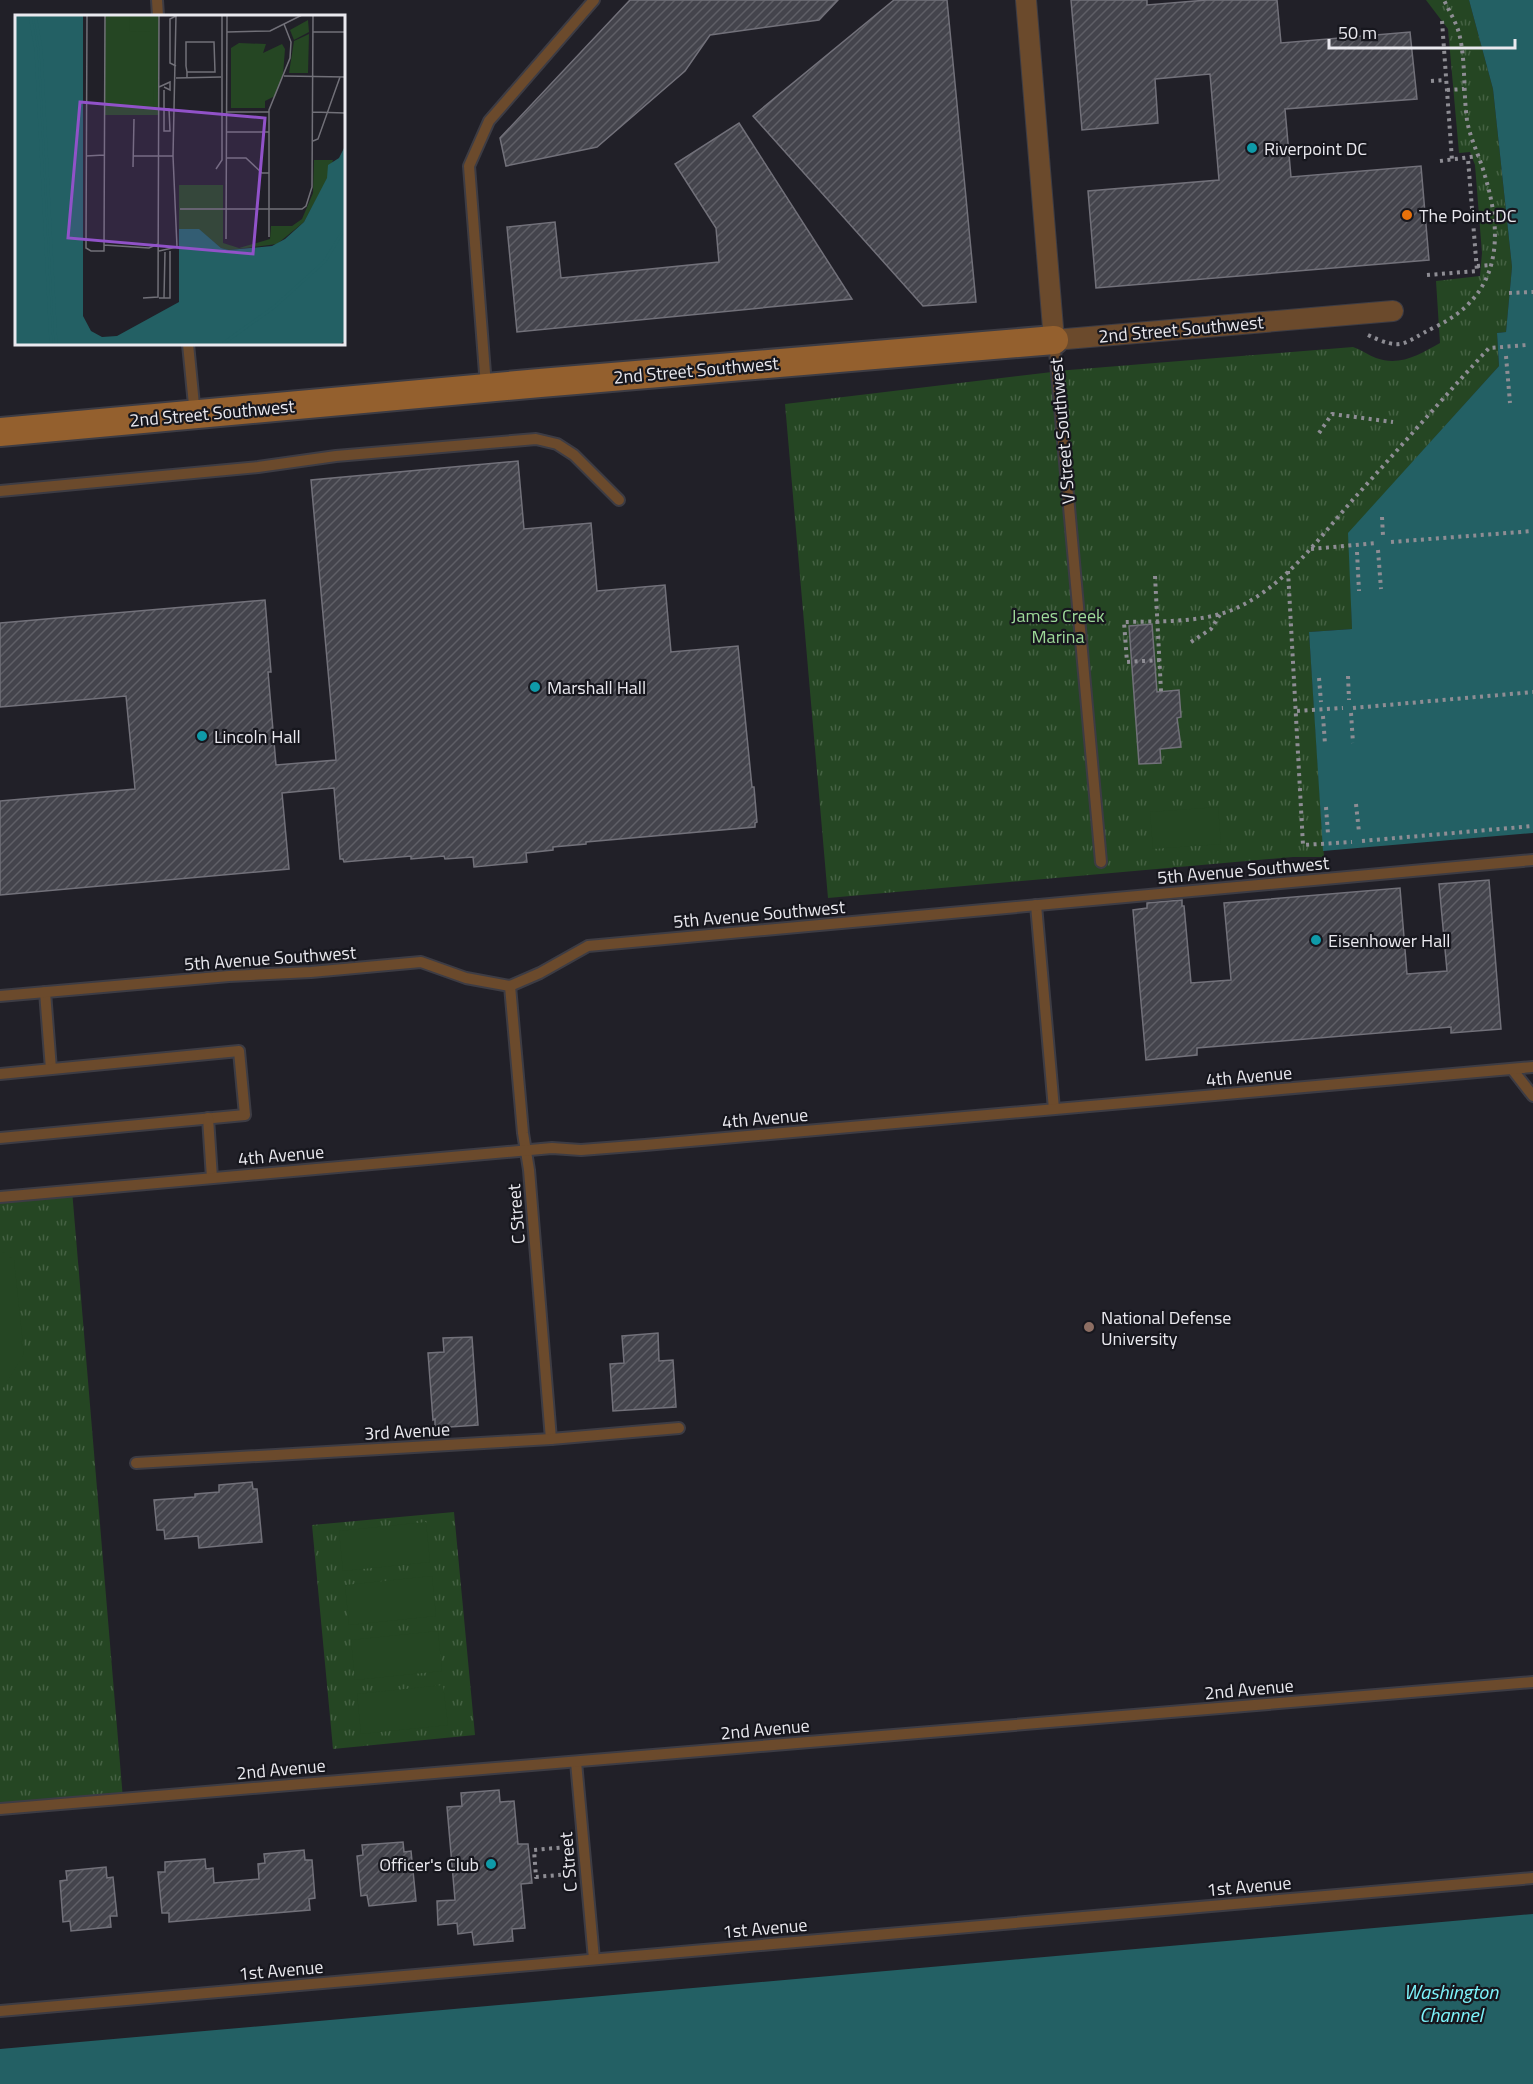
<svg xmlns="http://www.w3.org/2000/svg" width="1533" height="2084" font-family="'Titillium Web',sans-serif">
  <style>
    .grass { fill: url(#grass-tufts) }
    .pitch { fill: #254623 }
    .water { fill: #236064 }
    .building { fill: url(#building-hatch); stroke: #72717a; stroke-width: 1.5 }
    .lines { fill: none; stroke-linecap: round; stroke-linejoin: round }
    .lane-casing { stroke: #3d3c44; stroke-width: 14 }
    .street-casing { stroke: #3d3c44; stroke-width: 22 }
    .secondary-casing { stroke: #3d3c44; stroke-width: 32 }
    .path { stroke: #8e8d94; stroke-width: 4; stroke-dasharray: 3 4.5; stroke-linecap: butt }
    .lane { stroke: #6b4a2c; stroke-width: 10 }
    .street { stroke: #6b4a2c; stroke-width: 20 }
    .secondary { stroke: #94602e; stroke-width: 28 }
    .culture-dot { fill: #0f9aa8; stroke: #17171e; stroke-width: 2 }
    .food-dot { fill: #e8710a; stroke: #17171e; stroke-width: 2 }
    .education-dot { fill: #8d6e63; stroke: #17171e; stroke-width: 2 }
    .labels { text-anchor: middle; dominant-baseline: central; stroke-width: 4.5; stroke-linejoin: round; paint-order: stroke }
    .poi-label { font-size: 18px; fill: #eae9ef; stroke: #17171e; text-anchor: start }
    .street-label { font-size: 18px; fill: #eae9ef; stroke: #17171e }
    .park-label { font-size: 18px; fill: #9eda99; stroke: #17171e }
    .water-label { font-size: 20px; font-style: italic; fill: #7ef5fc; stroke: #17171e }
    .inset-river { fill: none; stroke: #236064; stroke-width: 3 }
    .inset-road { fill: none; stroke: #717078; stroke-width: 1.5 }
    .view { fill: #9152c9; fill-opacity: 0.15; stroke: #9152c9; stroke-width: 3 }
    .inset-edge { fill: none; stroke: #eae9ef; stroke-width: 3 }
  </style>
  <defs>
    <pattern id="grass-tufts" width="24" height="20" patternUnits="userSpaceOnUse" patternTransform="scale(1.5)"><rect width="24" height="20" fill="#254623"/><path d="M3 7l-1-3M5 7V3M7 7l1-3M15 17l-1-3M17 17v-4M19 17l1-3" fill="none" stroke="#456143"/></pattern>
    <pattern id="building-hatch" width="6" height="6" patternUnits="userSpaceOnUse" patternTransform="scale(1.5)"><rect width="6" height="6" fill="#44444c"/><path d="M-1 1l2-2M0 6l6-6M5 7l2-2" fill="none" stroke="#5f5f66"/></pattern>
  </defs>
  <rect width="100%" height="100%" fill="#212028"/>
  <g class="grass">
    <path d="M1426 0H1469L1493 89 1512 267 1506 332 1497 333 1499 366 1349 533 1352 629 1309 632 1324 857H1293L828 898 785 404 1069 370 1353 347C1362 350 1368 355 1376 358 1400 367 1420 354 1440 343L1436 281 1480 276 1482 253 1475 165 1470 152 1459 153 1448 29Z"/>
    <path d="M72 1190 123 1799 0 1809V1197Z"/>
    <path d="M454 1512 475 1735 333 1749 312 1525Z"/>
  </g>
  <g class="pitch">
    <path d="M1218 807 1221 844 1153 849 1150 812Z"/>
    <path d="M0 1250 14 1260 24 1354 0 1393Z"/>
    <path d="M426 1522 430 1562 343 1571 339 1531Z"/>
    <path d="M432 1576 436 1616 349 1625 345 1585Z"/>
    <path d="M438 1631 442 1671 355 1680 351 1640Z"/>
    <path d="M443 1685 448 1725 361 1734 357 1694Z"/>
  </g>
  <g class="water">
    <path d="M1469 0H1533V833L1323 851 1309 632 1352 629 1348 533 1499 366 1497 333 1506 332 1512 267 1493 89Z"/>
    <path d="M1533 1914V2084H0V2049Z"/>
  </g>
  <g class="building">
    <path d="M630 0H838L819 20 710 35 685 71 597 147 506 166 500 138Z"/>
    <path d="M894 0H947L976 302 923 306 753 116Z"/>
    <path d="M1071 0H1147V5L1207 0H1277L1281 43 1410 32 1417 99 1285 109 1291 177 1421 166 1429 260 1096 288 1088 191 1219 180 1210 74 1155 79 1158 123 1082 130Z"/>
    <path d="M739 123 852 299 517 332 507 227 555 222 561 278 719 262 716 228 675 164Z"/>
    <path d="M518 461 524 529 591 523 597 591 665 585 671 652 738 646 752 787H754L757 822 755 823V827L586 842V844L553 847V850L526 853 527 862 474 867 473 857 445 859 444 856 411 859V856L344 862 343 859H340L334 788 282 793 289 869 0 895V801L135 789 126 696 0 707V623L265 600 271 672H268L276 765 336 760 311 480Z"/>
    <path d="M1152 624 1157 692 1179 690 1181 717 1177 718 1181 747 1160 749 1161 763 1139 764 1129 626Z"/>
    <path d="M1489 880 1501 1029 1451 1033V1027L1197 1048V1055L1146 1060 1133 910 1147 908V903L1182 900V906H1184L1191 983 1231 980 1224 903 1400 888 1407 974 1447 971 1439 884Z"/>
    <path d="M658 1333 659 1361 673 1360 676 1407 613 1411 610 1364 624 1363 622 1336Z"/>
    <path d="M472 1337 478 1425 435 1428V1419L433 1420 428 1353 444 1352 443 1338Z"/>
    <path d="M252 1482 253 1489H257L262 1542 199 1548 198 1536 165 1539 164 1530H157L154 1500 195 1497V1494L219 1492V1485Z"/>
    <path d="M499 1790 500 1802 514 1801 518 1844H528L532 1883 521 1884 525 1928 512 1929 513 1941 474 1945 472 1932 458 1934 457 1923 438 1925 437 1901 455 1900 447 1807 462 1806 461 1793Z"/>
    <path d="M403 1842 404 1852 411 1851 416 1901 369 1906 367 1895 361 1896 357 1856 363 1855 362 1845Z"/>
    <path d="M304 1850 305 1860H312L315 1898 309 1899 310 1910 169 1922V1913H162L158 1872H165V1862L205 1859 206 1869 213 1868 214 1883 259 1879 258 1864 265 1863 264 1854Z"/>
    <path d="M106 1867 107 1878 113 1877 117 1916H110L111 1927 71 1931 70 1921 63 1922 60 1881 67 1880 66 1871Z"/>
  </g>
  <g class="lines">
    <defs>
      <g id="lane">
        <path d="M157 0 158 16"/>
        <path d="M1054 340 1101 862"/>
        <path d="M188 344 195 415"/>
        <path d="M486 386 469 166 489 121 594 0"/>
        <path d="M0 491 258 467 336 456 536 439 557 444 574 455 619 500"/>
        <path d="M1036 905 1054 1109"/>
        <path d="M510 986 523 1133 529 1170 551 1439"/>
        <path d="M45 992 51 1069"/>
        <path d="M0 996 229 976 311 972 421 962 466 978 510 986 540 973 588 946 1533 860"/>
        <path d="M1512 1069 1533 1096"/>
        <path d="M0 1074 239 1051 245 1115 0 1138"/>
        <path d="M208 1118 212 1178"/>
        <path d="M0 1197 552 1148 581 1150 645 1145 1533 1067"/>
        <path d="M136 1463 551 1439 679 1428"/>
        <path d="M576 1762 594 1959"/>
        <path d="M0 1809 1533 1682"/>
        <path d="M0 2011 1533 1878"/>
      </g>
      <path id="street" d="M1026 0 1054 340 1393 311"/>
      <path id="secondary" d="M0 432 540 383 1054 340"/>
    </defs>
    <use href="#lane" class="lane-casing"/>
    <use href="#street" class="street-casing"/>
    <use href="#secondary" class="secondary-casing"/>
    <g class="path">
      <path d="M1442 21 1452 160"/>
      <path d="M1431 81 1446 80"/>
      <path d="M1447 90 1464 89"/>
      <path d="M1440 161 1478 156"/>
      <path d="M1477 266 1491 265"/>
      <path d="M1427 275 1477 271 1468 159"/>
      <path d="M1509 293 1533 292"/>
      <path d="M1368 335C1404 352 1402 343 1435 327 1500 296 1504 239 1485 176 1480 157 1470 139 1467 120 1463 91 1466 61 1459 33 1456 22 1449 11 1444 0"/>
      <path d="M1506 356 1510 403"/>
      <path d="M1319 433 1332 414 1393 422"/>
      <path d="M1382 517 1383 536"/>
      <path d="M1391 542 1533 531"/>
      <path d="M1311 549 1377 543"/>
      <path d="M1378 550 1381 589"/>
      <path d="M1357 552 1359 591"/>
      <path d="M1288 571 1303 845 1352 842"/>
      <path d="M1155 576 1161 691"/>
      <path d="M1191 642 1211 629 1221 613"/>
      <path d="M1160 660 1127 662 1124 622C1159 621 1199 623 1232 610 1286 587 1320 536 1358 494 1402 445 1445 396 1489 348L1527 345"/>
      <path d="M1348 676 1349 700"/>
      <path d="M1319 678 1321 702"/>
      <path d="M1353 708 1533 692"/>
      <path d="M1297 711 1343 708"/>
      <path d="M1351 713 1353 743"/>
      <path d="M1323 716 1325 744"/>
      <path d="M1356 804 1359 832"/>
      <path d="M1326 807 1328 834"/>
      <path d="M1362 841 1533 826"/>
      <path d="M567 1847 534 1850 536 1877 570 1874"/>
    </g>
    <use href="#lane" class="lane"/>
    <use href="#street" class="street"/>
    <use href="#secondary" class="secondary"/>
  </g>
  <g class="culture-dot">
    <circle cx="1252" cy="148" r="6"/>
    <circle cx="535" cy="687" r="6"/>
    <circle cx="202" cy="736" r="6"/>
    <circle cx="1316" cy="940" r="6"/>
    <circle cx="491" cy="1864" r="6"/>
  </g>
  <circle class="food-dot" cx="1407" cy="215" r="6"/>
  <circle class="education-dot" cx="1089" cy="1327" r="6"/>
  <g class="labels">
    <g class="poi-label">
      <text x="1264" y="148">Riverpoint DC</text>
      <text x="1419" y="215">The Point DC</text>
      <text x="547" y="687">Marshall Hall</text>
      <text x="214" y="736">Lincoln Hall</text>
      <text x="1328" y="940">Eisenhower Hall</text>
      <text x="1101" y="1317">National Defense<tspan x="1101" dy="21">University</tspan></text>
      <text x="479" y="1864" text-anchor="end">Officer's Club</text>
    </g>
    <g class="street-label">
      <text transform="translate(1181 329) rotate(-5)">2nd Street Southwest</text>
      <text transform="translate(696 370) rotate(-5)">2nd Street Southwest</text>
      <text transform="translate(212 413) rotate(-5)">2nd Street Southwest</text>
      <text transform="translate(1062 431) rotate(-95)">V Street Southwest</text>
      <text transform="translate(1243 870) rotate(-5)">5th Avenue Southwest</text>
      <text transform="translate(759 914) rotate(-5)">5th Avenue Southwest</text>
      <text transform="translate(270 958) rotate(-4)">5th Avenue Southwest</text>
      <text transform="translate(1249 1076) rotate(-5)">4th Avenue</text>
      <text transform="translate(765 1118) rotate(-5)">4th Avenue</text>
      <text transform="translate(281 1155) rotate(-5)">4th Avenue</text>
      <text transform="translate(516 1214) rotate(-95)">C Street</text>
      <text transform="translate(407 1431) rotate(-3)">3rd Avenue</text>
      <text transform="translate(1249 1689) rotate(-5)">2nd Avenue</text>
      <text transform="translate(765 1729) rotate(-5)">2nd Avenue</text>
      <text transform="translate(281 1769) rotate(-5)">2nd Avenue</text>
      <text transform="translate(568 1862) rotate(-95)">C Street</text>
      <text transform="translate(1249 1886) rotate(-5)">1st Avenue</text>
      <text transform="translate(765 1928) rotate(-5)">1st Avenue</text>
      <text transform="translate(281 1970) rotate(-5)">1st Avenue</text>
    </g>
    <g class="park-label">
      <text x="1058" y="615">James Creek<tspan x="1058" dy="21">Marina</tspan></text>
    </g>
    <g class="water-label">
      <text x="1451" y="1991">Washington<tspan x="1451" dy="23">Channel</tspan></text>
    </g>
  </g>
  <g transform="translate(15 15)">
    <rect width="330" height="330" fill="#212028"/>
    <path d="M90 0H144V100H89ZM293 5 294 17 279 25 275 15ZM294 19 293 58H274L279 26ZM299 145H318L313 163 289 207 262 229 214 235 206 233 183 214H164V170H208V228L224 233 255 224 256 211H277L287 204 298 178Z" fill="#254623"/>
    <path d="M114 0H135V16L115 17ZM224 28 251 29 248 38 267 29 270 34 268 60 260 81 250 86V93H216V33ZM100 54H131V72H139L138 95H129L117 85V72H100Z" fill="#254623"/>
    <path d="M0 0H68V301L76 316 87 322 102 321 164 287V214H184L206 233 214 235 257 231 270 224 289 207 312 163 313 150 324 143 330 131V326L324 330H0Z" fill="#236064"/>
    <path class="inset-river" d="M15 0 21 35 36 330M20 0 26 34 41 330M206 330 259 292 310 246 330 213"/>
    <path class="inset-road" d="M72 0 71 233 76 236H89L90 0M161 1 155 4V48L161 51M212 17 255 16 287 0M298 17H330M172 57H200L199 27H171V51L172 57V62M269 61 330 62M161 63 206 62M144 72 155 67V75L149 72M149 75V116H155L154 94H149M211 97H254M298 97 330 98M211 117H254M298 126 303 124 325 62M71 141 89 140M118 141H158M211 143H231L247 158H254M118 152 119 104M201 154 207 145V0M165 194H287L291 191 297 172 298 0M254 222V95L275 43 276 27 269 9M211 224 212 0M89 230 134 233 143 229M144 236 162 232 158 141 161 0M128 283 143 282 144 0M144 283H155V236M149 283 150 237"/>
    <path class="view" d="M65 87 250 103 238 239 53 223Z"/>
    <rect width="330" height="330" class="inset-edge"/>
  </g>
  <path d="M1329 39v9h186v-9" fill="none" stroke="#eae9ef" stroke-width="3"/>
  <text x="1338" y="39" font-size="18" fill="#eae9ef" stroke="#17171e" stroke-width="4.5" paint-order="stroke">50 m</text>
</svg>
